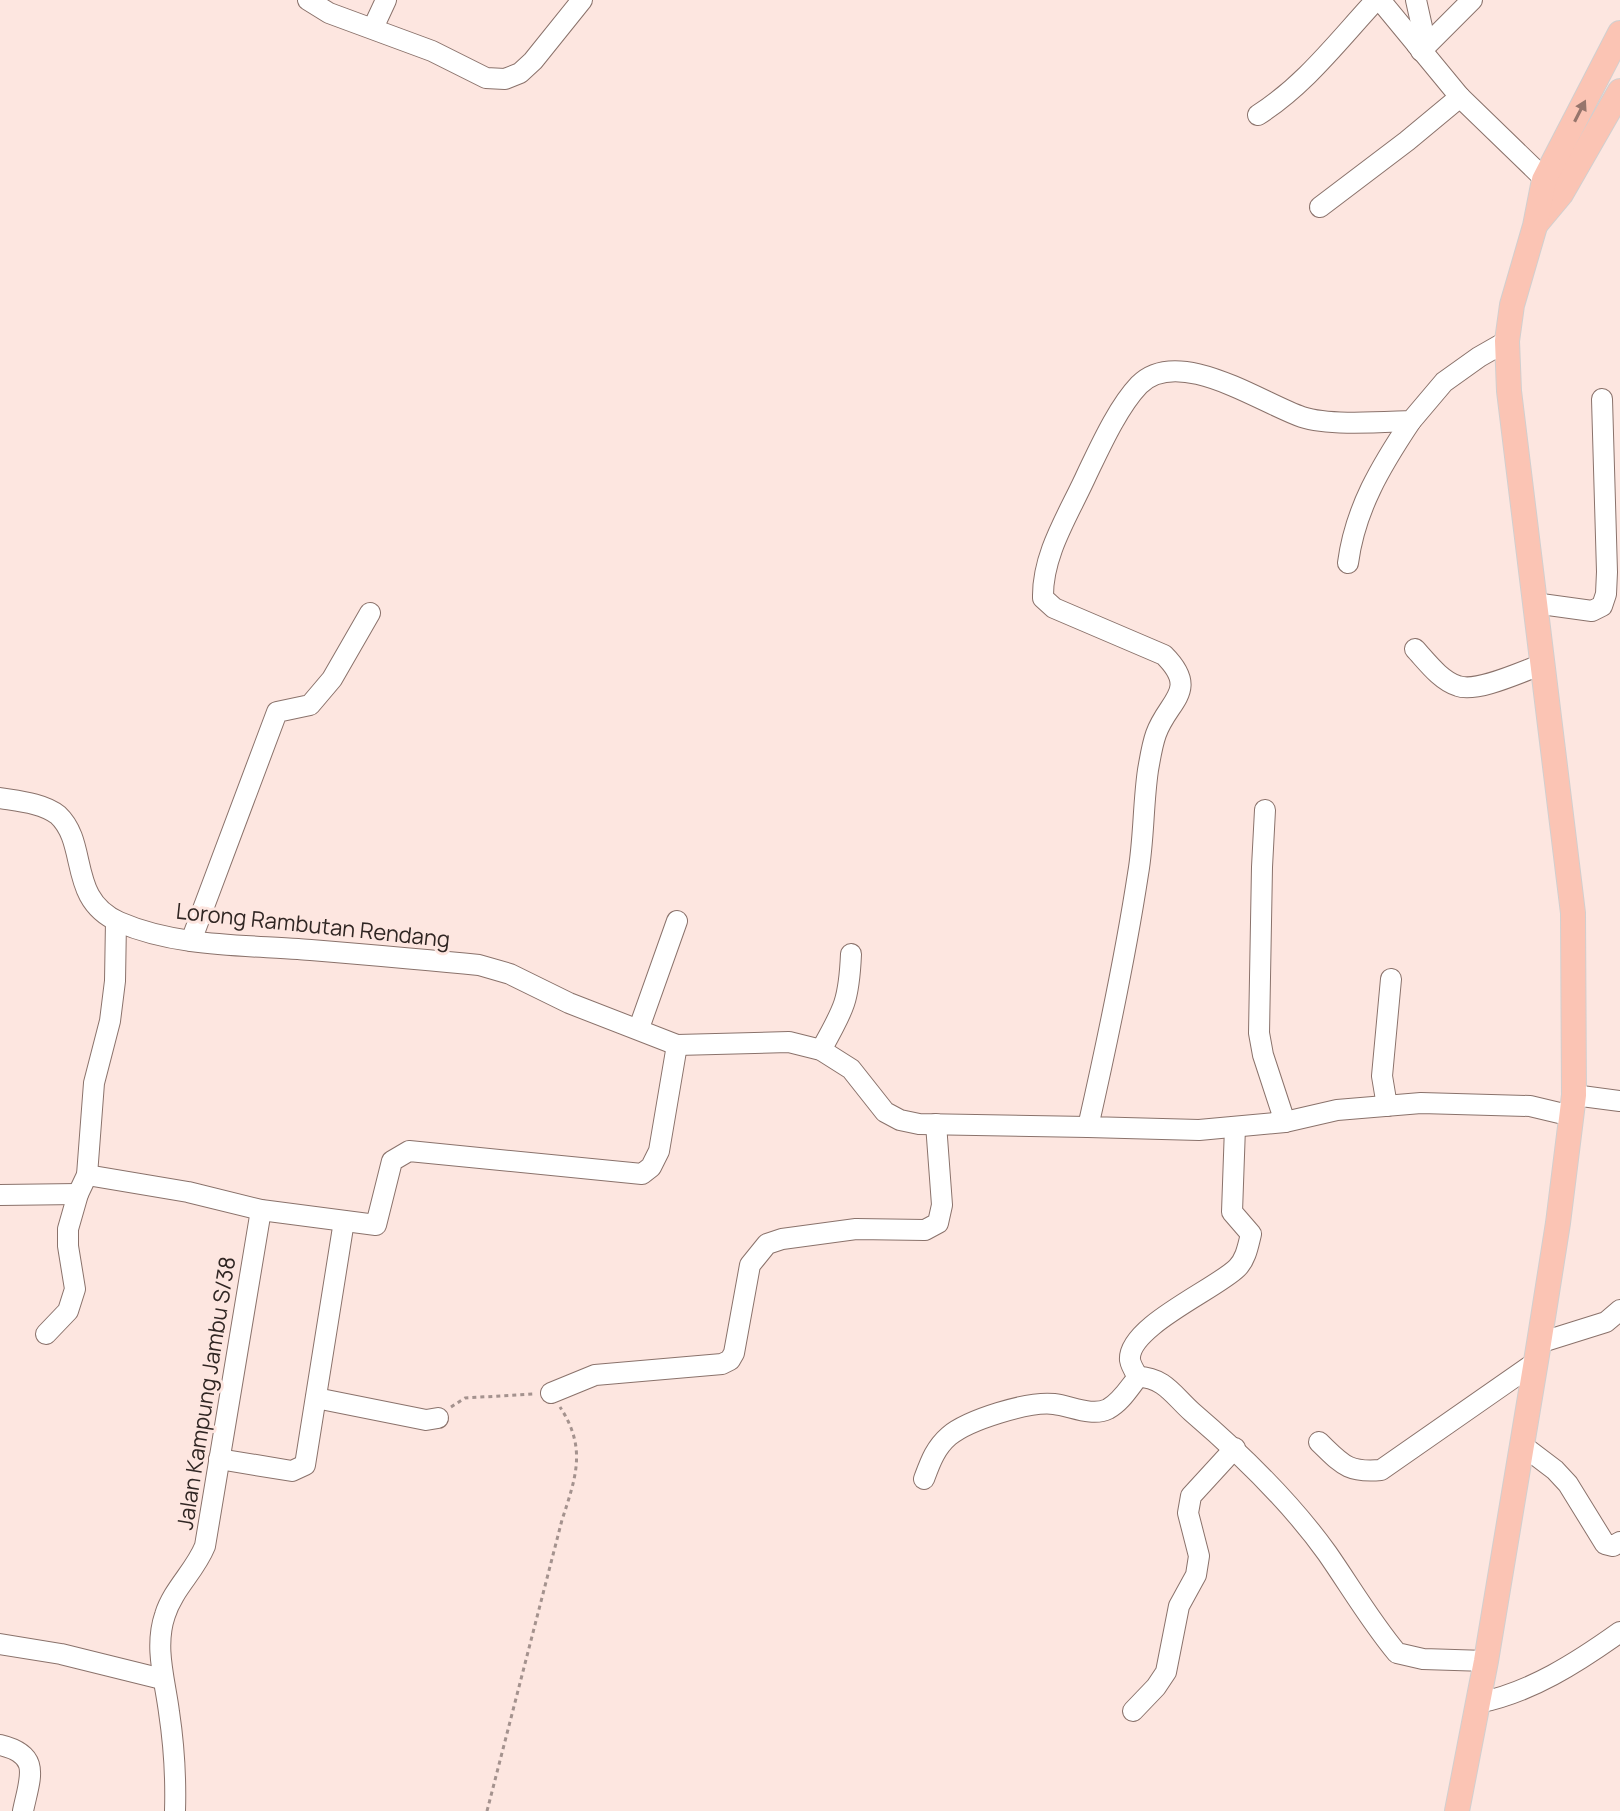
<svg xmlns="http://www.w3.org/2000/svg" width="1620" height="1811" font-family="Manrope,sans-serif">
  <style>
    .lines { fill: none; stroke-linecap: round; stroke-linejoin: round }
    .minor-casing { stroke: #8a726b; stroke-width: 22 }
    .major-casing { stroke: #d1cfcf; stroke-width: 26 }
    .path { stroke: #a4928e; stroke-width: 3; stroke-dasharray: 4 4; stroke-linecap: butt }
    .minor { stroke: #fff; stroke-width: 20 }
    .major { stroke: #fbc4b4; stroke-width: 24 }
    .oneway { fill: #96756c }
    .labels { text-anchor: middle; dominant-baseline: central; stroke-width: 6; stroke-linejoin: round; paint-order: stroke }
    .street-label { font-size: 22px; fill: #302623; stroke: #fde6e0 }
  </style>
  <rect width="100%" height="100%" fill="#fde6e0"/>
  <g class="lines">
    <defs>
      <g id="minor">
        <path d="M308 0 329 13 432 51 486 78 505 79 520 73 533 61 582 0"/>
        <path d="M1380 0 1460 97 1554 188"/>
        <path d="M1416 0 1422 27 1417 45"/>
        <path d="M373 28 386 0"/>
        <path d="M1421 51 1472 0"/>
        <path d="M1258 115C1305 85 1338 41 1376 0"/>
        <path d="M1320 207 1407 141 1460 97"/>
        <path d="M1507 341 1479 357 1444 382 1411 421C1382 422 1329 426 1302 417 1261 403 1178 345 1139 385 1118 407 1100 447 1087 474 1069 514 1042 554 1043 598L1054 608 1164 655C1200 691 1168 700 1156 734 1152 745 1150 759 1148 770 1143 804 1144 840 1138 874 1125 959 1107 1043 1088 1127L1199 1130 1285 1122 1337 1110 1421 1103 1530 1106 1572 1116"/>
        <path d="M1348 563C1355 509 1381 466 1411 421"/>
        <path d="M1534 603 1592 611 1602 606 1606 594 1607 572 1602 399"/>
        <path d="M1415 649C1427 662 1441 681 1458 686 1477 693 1523 671 1543 664"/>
        <path d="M0 798C18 801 43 803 58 815 89 844 67 899 119 922 174 946 239 945 298 949 358 954 419 959 479 965L510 974 569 1003 677 1045 789 1042 821 1050 851 1069 885 1112 900 1120 919 1124 1088 1127"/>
        <path d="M1265 810 1262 867 1259 1033 1263 1055 1285 1122"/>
        <path d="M191 941 277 712 310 705 332 679 370 613"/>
        <path d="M639 1028 677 921"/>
        <path d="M821 1050C844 1009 849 1001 851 954"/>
        <path d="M1574 1095 1620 1101"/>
        <path d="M1387 1106 1382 1076 1391 979"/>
        <path d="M87 1175 188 1192 261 1210 376 1225 392 1161 409 1151 642 1174 651 1167 659 1151 677 1045"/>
        <path d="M0 1195 78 1194"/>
        <path d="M46 1334 68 1311 75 1289 68 1246V1229L78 1194 87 1175 94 1083 110 1021 115 981 116 921"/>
        <path d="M1539 1343 1606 1322 1620 1310"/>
        <path d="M1138 1377C1135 1372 1131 1366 1130 1360 1127 1327 1216 1289 1237 1268 1246 1259 1248 1246 1251 1234L1232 1212 1235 1127"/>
        <path d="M551 1393 595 1375 722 1364 730 1360 734 1353 750 1265 767 1244 782 1239 856 1229 925 1230 938 1223 942 1205 936 1124"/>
        <path d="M316 1398 426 1420 438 1418"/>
        <path d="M1319 1442C1342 1464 1347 1473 1381 1470L1536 1362"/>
        <path d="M1522 1445 1555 1470 1568 1484 1605 1544 1613 1546 1620 1542"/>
        <path d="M219 1459 292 1471 305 1465 344 1221"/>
        <path d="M924 1479C930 1463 935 1448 949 1436 968 1420 1028 1401 1054 1404 1071 1406 1092 1417 1108 1409 1121 1402 1129 1388 1138 1377 1164 1377 1174 1396 1192 1412 1241 1454 1289 1500 1327 1553 1350 1586 1371 1622 1397 1653L1423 1659 1486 1661"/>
        <path d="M0 1644 61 1654 162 1679"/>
        <path d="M1478 1703C1530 1693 1578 1662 1620 1632"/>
        <path d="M1133 1711 1156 1687 1166 1672 1179 1606 1196 1575 1199 1556 1188 1513 1191 1496 1235 1448"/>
        <path d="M0 1745C42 1755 30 1777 23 1811"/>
        <path d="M175 1811C176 1778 174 1745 169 1712 165 1680 154 1647 165 1615 173 1589 195 1571 205 1546L261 1210"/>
      </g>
      <g id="major">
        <path d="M1536 224 1561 194 1620 91"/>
        <path d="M1457 1811 1486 1661 1539 1343 1558 1223 1574 1095 1573 913 1509 391 1507 341 1512 305 1535 226 1544 180 1620 33"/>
      </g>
    </defs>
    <use href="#minor" class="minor-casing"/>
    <use href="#major" class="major-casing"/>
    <g class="path">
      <path d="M451 1407 465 1398 533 1394"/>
      <path d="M487 1811 562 1520C576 1477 587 1448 560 1407"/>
    </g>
    <use href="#minor" class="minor"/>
    <use href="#major" class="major"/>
  </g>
  <defs><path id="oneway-solid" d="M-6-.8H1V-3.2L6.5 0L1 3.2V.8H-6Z" transform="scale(2)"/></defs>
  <use class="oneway" href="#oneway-solid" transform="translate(1580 111) rotate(-63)"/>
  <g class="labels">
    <g class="street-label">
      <text transform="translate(313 925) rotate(6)">Lorong Rambutan Rendang</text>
      <text transform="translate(206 1393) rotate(-81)">Jalan Kampung Jambu S/38</text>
    </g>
  </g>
</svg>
